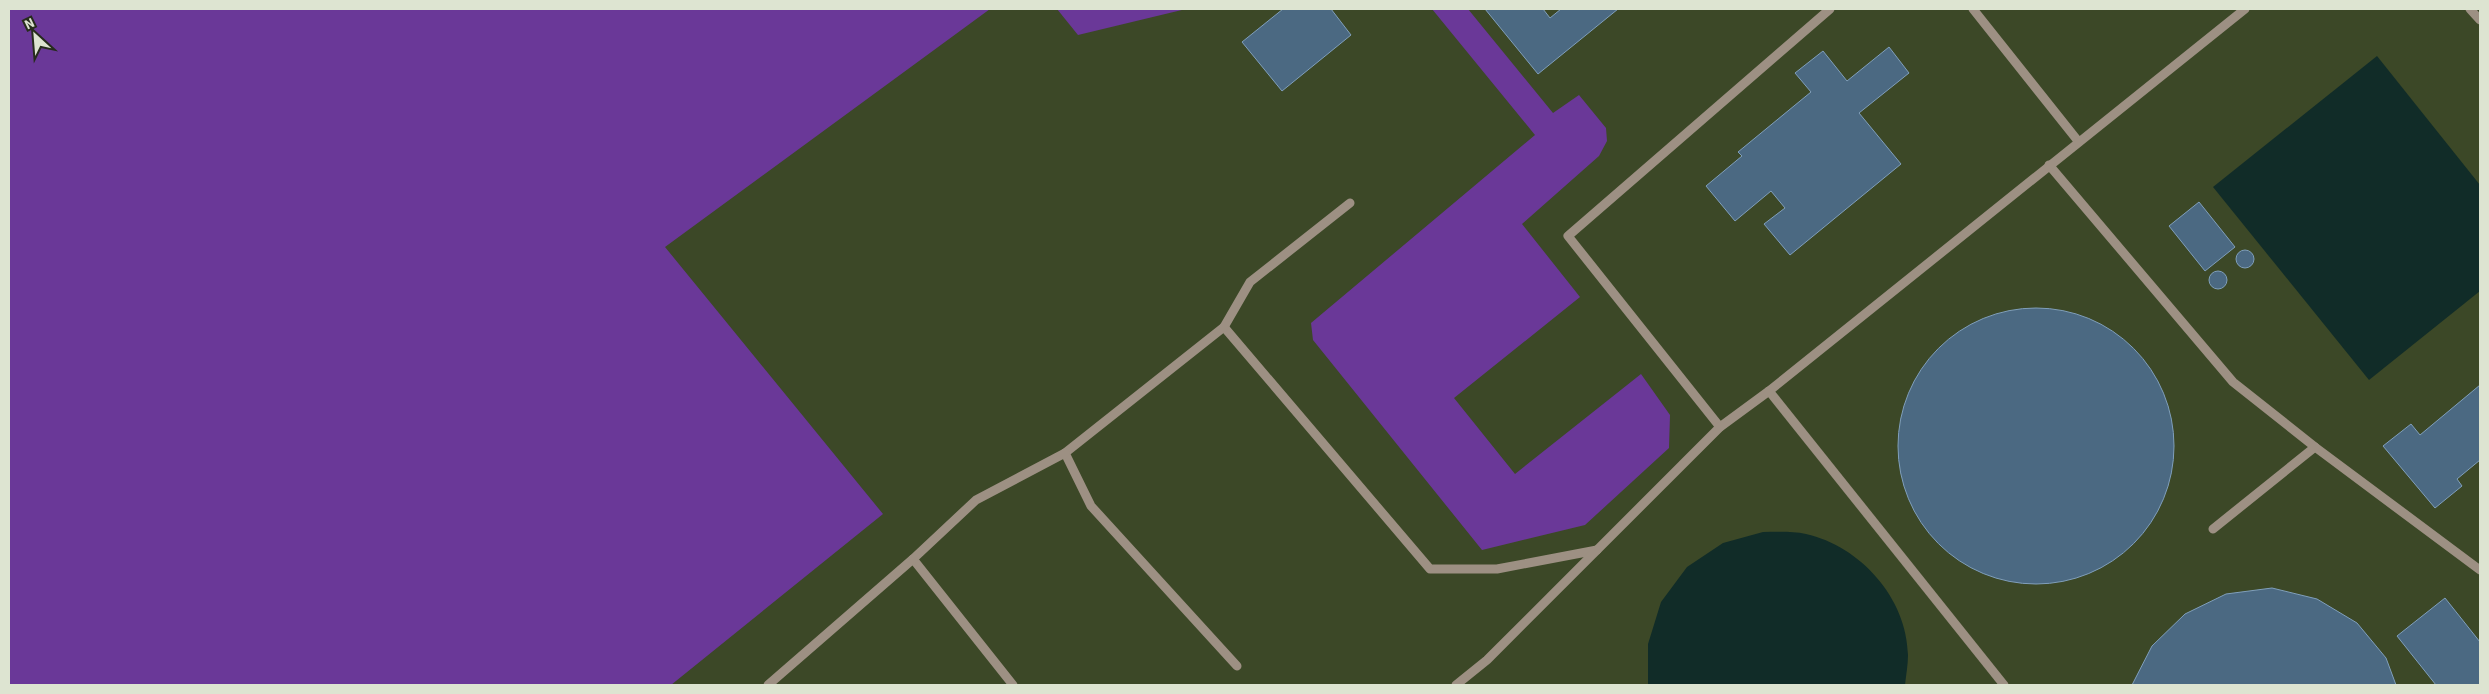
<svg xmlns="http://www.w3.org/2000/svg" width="2489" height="694" font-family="'Source Sans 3',sans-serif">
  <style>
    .green { fill: #6a3898 }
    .water { fill: #112c28 }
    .building { fill: #4b6982; stroke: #809fbb }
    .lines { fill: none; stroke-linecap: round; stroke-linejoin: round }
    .minor { stroke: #9d9083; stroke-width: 9 }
  </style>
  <rect width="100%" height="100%" fill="#3c4827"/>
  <g class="green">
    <path d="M9 9H990L665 247 883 514 671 685H9Z"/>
    <path d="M1057 9H1186L1078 35Z"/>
    <path d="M1432 9H1468L1553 113 1579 95 1606 128 1607 141 1599 156 1522 224 1580 297 1454 398 1515 474 1641 374 1670 415 1669 448 1585 525 1482 550 1313 340 1311 323 1535 135Z"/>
  </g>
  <g class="water">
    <path d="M2377 56 2480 185V291L2369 380 2213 187Z"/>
    <path d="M1763 532C1777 532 1792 531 1806 534 1860 546 1907 598 1908 655 1908 665 1906 675 1905 685H1648V644L1661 602 1687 567 1723 543Z"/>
  </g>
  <g class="building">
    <path d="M1283 9H1331L1351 35 1282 91 1242 42Z"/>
    <path d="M1485 9H1543L1550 18 1561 9H1618L1538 74Z"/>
    <path d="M1889 47 1909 73 1859 113 1901 164 1790 255 1764 224 1785 208 1771 191 1735 221 1706 186 1742 156 1738 152 1811 92 1795 73 1823 51 1847 81Z"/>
    <path d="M2199 202 2235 247 2205 271 2169 226Z"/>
    <circle cx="2245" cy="259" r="9"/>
    <circle cx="2218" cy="280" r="9"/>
    <circle cx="2036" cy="446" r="138"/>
    <path d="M2480 385V460L2457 479 2462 486 2435 508 2383 446 2411 424 2420 435Z"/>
    <path d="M2272 588 2317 599 2357 623 2386 658 2396 685H2132L2152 646 2185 614 2226 594Z"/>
    <path d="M2445 598 2480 642V685H2436L2397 636Z"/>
  </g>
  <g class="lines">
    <g class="minor">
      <path d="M1973 9 2078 141"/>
      <path d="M2470 9 2480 20"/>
      <path d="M2049 165 2233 382 2315 447 2480 570"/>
      <path d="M1224 327 1430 569H1497L1597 550"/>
      <path d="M1769 391 2004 685"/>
      <path d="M1720 427 1568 236 1830 9"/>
      <path d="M2213 529 2315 447"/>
      <path d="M913 559 1013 685"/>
      <path d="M1237 666 1091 506 1065 453 1224 327 1250 282 1350 203"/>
      <path d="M768 685 913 559 976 500 1065 453"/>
      <path d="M1456 685 1487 660 1720 427 1769 391 2245 9"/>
    </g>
  </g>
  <rect width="2489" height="694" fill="none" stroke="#dde4d1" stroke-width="20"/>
  <g transform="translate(35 35) rotate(334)" stroke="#262c1d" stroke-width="4" paint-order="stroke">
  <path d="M0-4L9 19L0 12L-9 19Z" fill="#dde4d1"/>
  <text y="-8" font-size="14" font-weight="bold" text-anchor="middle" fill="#dde4d1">N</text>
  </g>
</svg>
